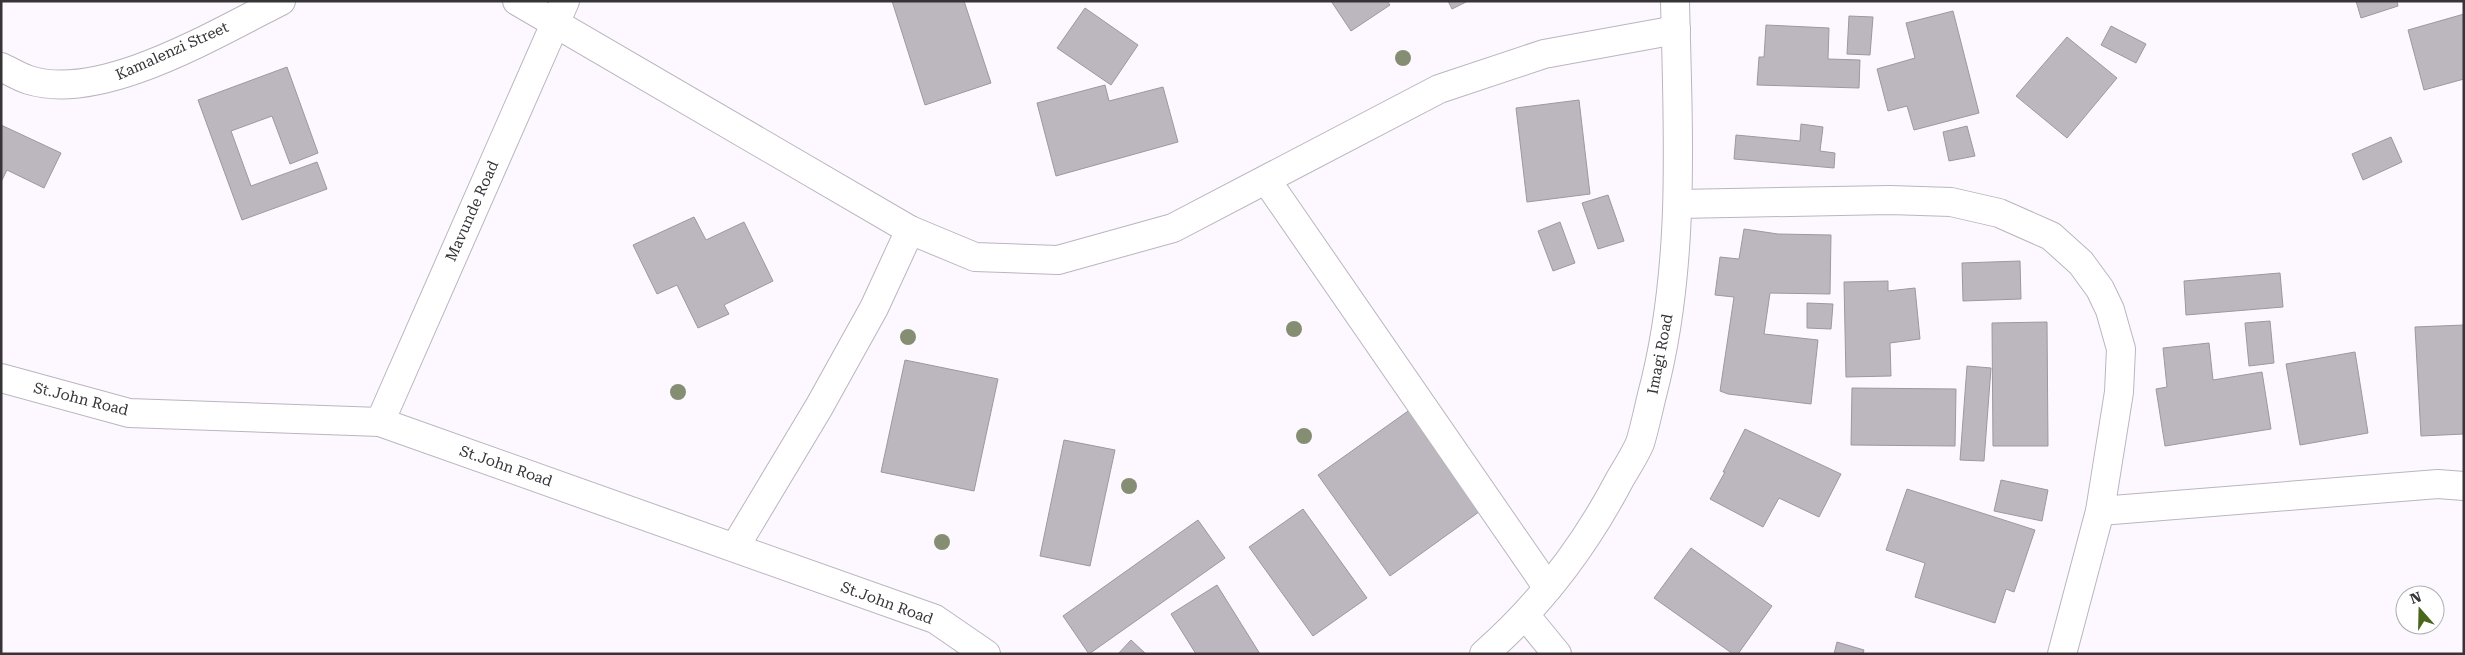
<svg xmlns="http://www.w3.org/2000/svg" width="2465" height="655" font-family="'Roboto Serif',serif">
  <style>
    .building { fill: #bcb6bf; stroke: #9d98a0 }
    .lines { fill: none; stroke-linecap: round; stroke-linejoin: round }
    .minor-casing { stroke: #bbb5bd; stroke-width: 30 }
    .tertiary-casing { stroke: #bbb5bd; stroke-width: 30 }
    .minor { stroke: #fff; stroke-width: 28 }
    .tertiary { stroke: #fff; stroke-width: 28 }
    .tree { fill: #858e73 }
    .labels { text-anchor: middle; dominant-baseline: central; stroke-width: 4.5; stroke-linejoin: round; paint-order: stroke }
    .street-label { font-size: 15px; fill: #373437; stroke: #fff }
  </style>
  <rect width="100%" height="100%" fill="#fdf8ff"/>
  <g class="building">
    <path d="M892 1H964L991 83 925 105Z"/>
    <path d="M1331 1H1387L1390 5 1351 31Z"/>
    <path d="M1448 1H1468L1452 9Z"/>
    <path d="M2356 1H2397L2398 6 2361 18Z"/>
    <path d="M1085 8 1138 45 1111 85 1057 48Z"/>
    <path d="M1953 11 1979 113 1914 130 1907 106 1888 111 1877 69 1915 58 1906 23Z"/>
    <path d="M2464 14V79L2424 90 2408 30Z"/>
    <path d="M1849 16 1873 17 1870 55 1847 54Z"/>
    <path d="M1766 25 1829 28 1828 59 1860 60 1859 88 1757 85 1759 57H1764Z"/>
    <path d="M2111 26 2146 44 2136 63 2101 45Z"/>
    <path d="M2067 37 2117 78 2067 138 2016 96Z"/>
    <path d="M287 67 318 153 290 164 272 116 231 131 251 186 317 162 327 189 242 220 198 100Z"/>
    <path d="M1105 85 1109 101 1163 87 1178 142 1056 176 1037 103Z"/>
    <path d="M1579 100 1590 194 1527 202 1516 108Z"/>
    <path d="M1801 124 1823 127 1820 151 1835 153 1834 168 1734 159 1736 135 1800 141Z"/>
    <path d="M1 125 61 153 44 188 7 170 1 182Z"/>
    <path d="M1967 126 1975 156 1949 161 1943 132Z"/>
    <path d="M2391 137 2402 162 2363 180 2352 154Z"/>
    <path d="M1608 195 1624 241 1598 249 1582 203Z"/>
    <path d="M694 217 706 240 744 222 773 281 724 305 729 314 698 328 677 285 657 294 633 245Z"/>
    <path d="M1560 222 1575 263 1553 271 1538 231Z"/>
    <path d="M1744 229 1778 234 1831 235 1830 294 1770 293 1764 334 1818 340 1811 404 1728 394 1720 391 1734 297 1715 295 1720 257 1739 259Z"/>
    <path d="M2020 261 2021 299 1963 301 1962 263Z"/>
    <path d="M2280 273 2283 307 2186 315 2184 281Z"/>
    <path d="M1888 281V291L1915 288 1920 339 1890 343 1891 376 1846 377 1844 282Z"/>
    <path d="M1807 303 1833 304 1831 329 1807 328Z"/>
    <path d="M2270 321 2274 363 2249 366 2245 323Z"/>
    <path d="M2047 322 2048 446H1993L1992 323Z"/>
    <path d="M2464 325V434L2421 436 2415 327Z"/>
    <path d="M2209 343 2213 380 2262 372 2271 429 2165 446 2156 389 2167 387 2163 348Z"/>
    <path d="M2355 352 2368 433 2300 445 2286 364Z"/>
    <path d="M905 360 998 379 974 491 881 472Z"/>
    <path d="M1967 366 1991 368 1984 461 1960 460Z"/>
    <path d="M1852 388 1956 389 1955 446 1851 445Z"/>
    <path d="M1418 404 1490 504 1390 576 1318 475Z"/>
    <path d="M1745 429 1841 474 1819 517 1779 498 1763 527 1710 499 1725 472H1723Z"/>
    <path d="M1064 440 1115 450 1090 566 1040 556Z"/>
    <path d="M2001 480 2048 490 2042 521 1994 511Z"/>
    <path d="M1907 489 2035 530 2014 592 2006 589 1995 623 1915 597 1925 563 1886 550Z"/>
    <path d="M1303 509 1367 598 1313 636 1249 547Z"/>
    <path d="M1198 520 1225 558 1089 654 1063 616Z"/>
    <path d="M1691 548 1772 606 1738 654H1733L1654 598Z"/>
    <path d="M1217 585 1260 654H1196L1171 614Z"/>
    <path d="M1131 640 1146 654H1118Z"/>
    <path d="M1837 642 1864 650 1863 654H1834Z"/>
  </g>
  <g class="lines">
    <defs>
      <g id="minor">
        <path d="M517 1 910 230 975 257 1058 260 1173 228 1439 89 1544 54 1676 30"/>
        <path d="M1 67C10 71 19 77 29 80 102 103 216 33 281 1"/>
        <path d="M1267 181 1548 588"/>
        <path d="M1679 204 1890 200 1951 202 1999 213 2051 236 2081 263 2100 289 2110 310 2121 349 2119 392 2100 511 2062 654"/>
        <path d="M2100 511 2438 484 2464 486"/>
        <path d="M735 547 819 407 874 308 910 230"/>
        <path d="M1525 615 1557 654"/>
        <path d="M1484 654C1540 605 1586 544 1620 479 1627 467 1635 455 1640 443 1645 427 1648 411 1652 395 1686 267 1678 133 1675 1"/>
      </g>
      <g id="tertiary">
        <path d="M1 378 129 413 380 422 935 619 986 654"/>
        <path d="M380 422 565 1"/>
      </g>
    </defs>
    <use href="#minor" class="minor-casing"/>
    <use href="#tertiary" class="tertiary-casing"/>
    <use href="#minor" class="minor"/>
    <use href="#tertiary" class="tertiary"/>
  </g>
  <g class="tree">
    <circle cx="1403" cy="58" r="8"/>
    <circle cx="1294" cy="329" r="8"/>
    <circle cx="908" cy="337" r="8"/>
    <circle cx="678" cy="392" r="8"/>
    <circle cx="1304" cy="436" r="8"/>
    <circle cx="1129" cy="486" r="8"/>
    <circle cx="942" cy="542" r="8"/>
  </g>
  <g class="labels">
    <g class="street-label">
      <text transform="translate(172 51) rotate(-24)">Kamalenzi Street</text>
      <text transform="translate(472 211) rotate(-66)">Mavunde Road</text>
      <text transform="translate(1660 354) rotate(-79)">Imagi Road</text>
      <text transform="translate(81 399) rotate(14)">St.John Road</text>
      <text transform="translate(506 466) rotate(19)">St.John Road</text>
      <text transform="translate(887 603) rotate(20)">St.John Road</text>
    </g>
  </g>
  <rect width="2465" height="655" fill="none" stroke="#373437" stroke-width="5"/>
  <g transform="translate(2420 610) rotate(340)"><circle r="24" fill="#ffffff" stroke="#afaeaf"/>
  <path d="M0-4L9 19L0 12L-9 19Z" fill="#49671b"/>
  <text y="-8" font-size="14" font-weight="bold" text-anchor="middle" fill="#373437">N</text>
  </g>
</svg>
